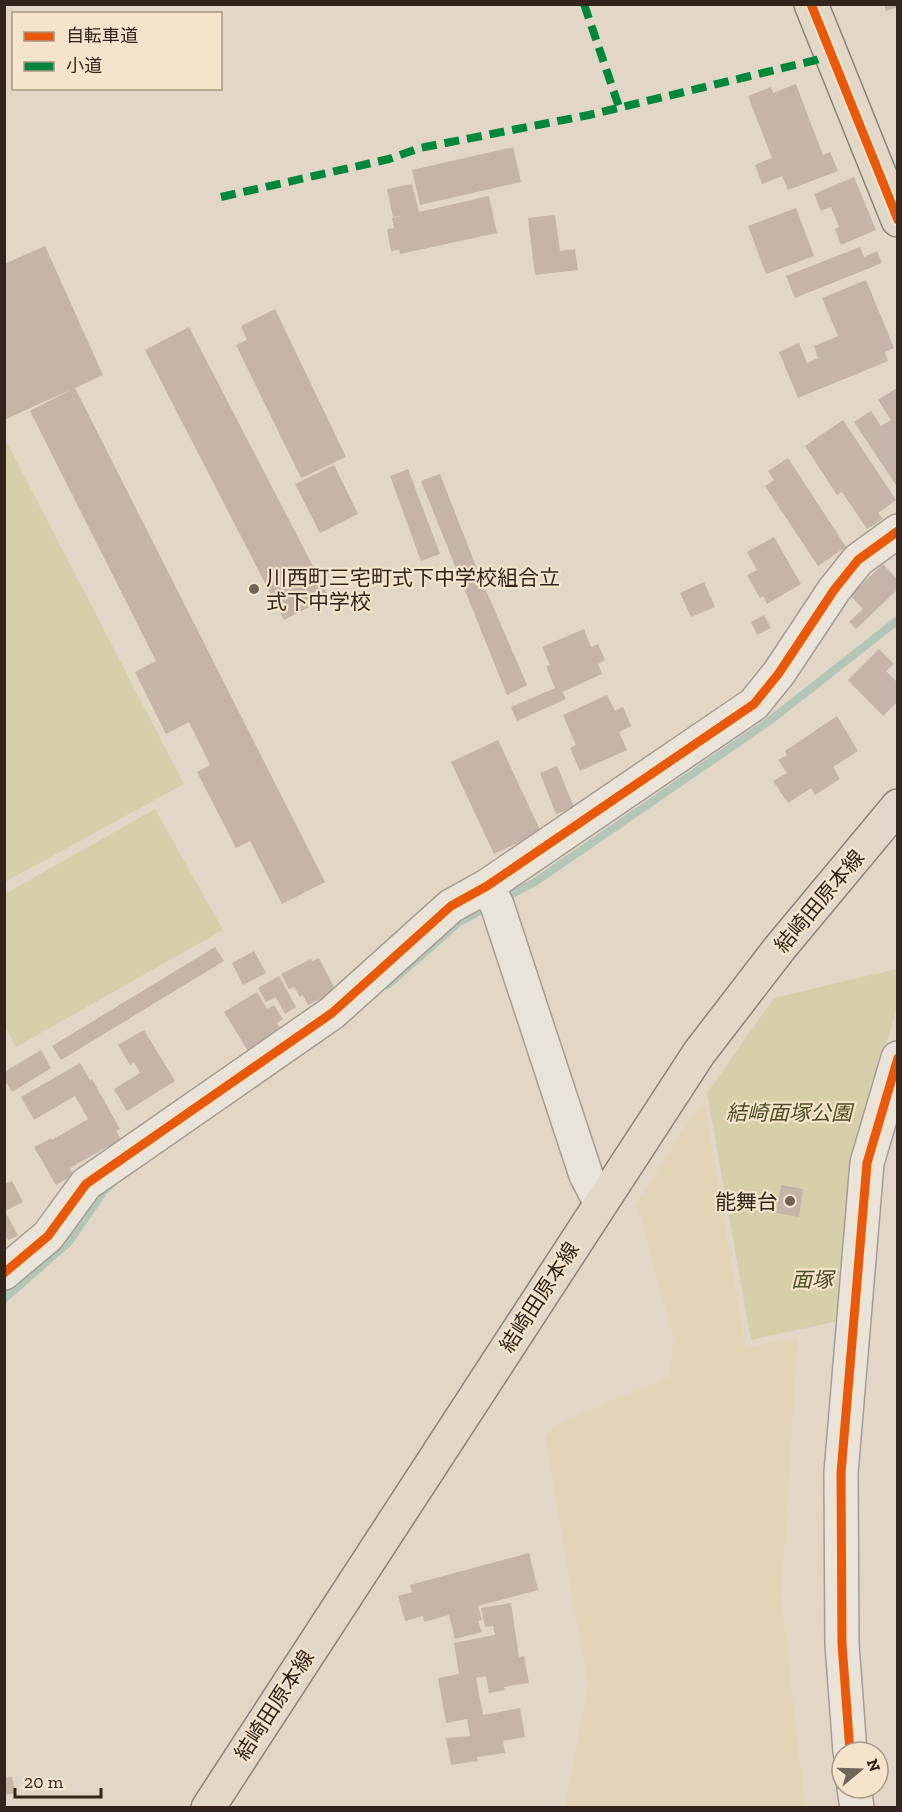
<svg xmlns="http://www.w3.org/2000/svg" width="902" height="1812" font-family="'Zilla Slab','Noto Sans JP',serif">
  <style>
    .farmland { fill: #e2d4b7 }
    .green { fill: #d5d0a9 }
    .lines { fill: none; stroke-linecap: round; stroke-linejoin: round }
    .stream { stroke: #b4c6b8; stroke-width: 8 }
    .building { fill: #c5b4a8 }
    .minor-casing { stroke: #a69c91; stroke-width: 36 }
    .major-casing { stroke: #8c8278; stroke-width: 36 }
    .minor { stroke: #eae3d9; stroke-width: 33 }
    .major { stroke: #e1d8ca; stroke-width: 33 }
    .quiet { stroke: #00873e; stroke-width: 8; stroke-dasharray: 15 8; stroke-linecap: butt }
    .cycleway-casing { stroke: #f4e4cc; stroke-width: 13 }
    .cycleway { stroke: #e8590c; stroke-width: 9 }
    .poi-dot { fill: #706357; stroke: #f4e4cc; stroke-width: 2 }
    .labels { text-anchor: middle; dominant-baseline: central; stroke-width: 4.5; stroke-linejoin: round; paint-order: stroke }
    .poi-label { font-size: 21px; fill: #33241b; stroke: #f4e4cc; text-anchor: start }
    .street-label { font-size: 21px; fill: #33241b; stroke: #f4e4cc }
    .park-label { font-size: 21px; font-style: italic; fill: #4a5022; stroke: #f4e4cc }
  </style>
  <rect width="100%" height="100%" fill="#e2d7c7"/>
  <path class="farmland" d="M704 1102 746 1348 798 1337 781 1596 805 1807H565L588 1686 545 1437 555 1425 670 1376 673 1337 638 1209 634 1207 686 1126Z"/>
  <g class="green">
    <path d="M5 439 184 784 5 882 4 440Z"/>
    <path d="M155 809 223 930 16 1047 5 1027V894Z"/>
    <path d="M897 969V1006L852 1173 843 1320 751 1340 707 1093 774 998Z"/>
  </g>
  <g class="lines">
    <g class="stream">
      <path d="M502 899 535 882 768 722 898 620"/>
      <path d="M388 985 458 923 491 905"/>
      <path d="M4 1299 69 1242 104 1191 110 1186"/>
    </g>
  </g>
  <g class="building">
    <path d="M884 4H898V7L886 11Z"/>
    <path d="M796 84 823 155 830 152 838 171 788 190 782 176 762 184 755 165 772 158 748 96 771 87 773 93Z"/>
    <path d="M513 147 521 182 420 205 412 170Z"/>
    <path d="M854 177 876 230 841 245 835 229 839 227 831 207 821 211 814 194Z"/>
    <path d="M412 184 419 212 489 196 497 233 400 254 399 250 391 251 387 229 394 228 392 218 402 216 393 217 387 189Z"/>
    <path d="M796 208 814 256 766 274 748 226Z"/>
    <path d="M555 215 560 251 575 249 578 270 535 275 528 218Z"/>
    <path d="M45 246 103 375 75 388 325 882 282 904 250 841 236 848 197 772 210 765 189 722 166 734 135 672 156 661 30 411 72 389 4 420V264Z"/>
    <path d="M860 247 864 257 877 251 882 263 795 298 786 276Z"/>
    <path d="M866 280 894 348 885 352 888 361 798 398 779 352 799 343 807 363 818 358 814 346 838 336 822 298Z"/>
    <path d="M275 309 346 457 301 478 236 345 247 340 241 326Z"/>
    <path d="M189 327 329 597 284 620 145 350Z"/>
    <path d="M898 387V442L896 444 898 447V488L854 422 871 411 881 426 891 420 878 400Z"/>
    <path d="M843 420 896 500 878 513 883 519 867 529 842 492 837 495 805 446Z"/>
    <path d="M788 458 846 547 818 566 765 486 774 480 768 471Z"/>
    <path d="M334 465 358 514 320 533 295 484Z"/>
    <path d="M408 469 440 554 421 561 390 476Z"/>
    <path d="M440 474 479 574 527 685 507 695 421 481Z"/>
    <path d="M774 537 801 584 767 604 763 596 760 598 747 575 757 570 747 552Z"/>
    <path d="M883 564 898 580V589L856 629 849 622 863 609 850 595Z"/>
    <path d="M704 582 715 607 691 617 680 593Z"/>
    <path d="M764 615 771 628 757 635 751 622Z"/>
    <path d="M584 629 591 647 598 644 605 660 598 664 602 674 562 692 566 699 517 721 511 707 555 688 546 666 550 665 542 647Z"/>
    <path d="M879 649 894 664 886 671 898 683V701L883 716 848 680Z"/>
    <path d="M607 695 615 711 623 707 631 726 619 732 627 750 580 771 570 748 576 745 563 715Z"/>
    <path d="M837 716 858 751 833 767 840 779 815 795 811 788 788 803 773 781 787 773 778 760 787 755 785 751Z"/>
    <path d="M498 740 541 832 494 854 451 762Z"/>
    <path d="M557 766 574 807 556 814 540 773Z"/>
    <path d="M215 947 224 961 61 1060 52 1046Z"/>
    <path d="M254 951 266 973 243 985 232 963Z"/>
    <path d="M319 958 336 991 308 1005 303 995 300 997 294 987 289 989 281 974 311 959 312 961Z"/>
    <path d="M279 976 296 1007 285 1014 276 997 266 1002 258 988Z"/>
    <path d="M257 992 267 1009 274 1005 283 1019 277 1023 282 1030 248 1051 224 1012Z"/>
    <path d="M144 1030 175 1081 127 1111 114 1089 140 1073 134 1062 130 1065 118 1045Z"/>
    <path d="M41 1050 51 1068 12 1092 4 1079V1072Z"/>
    <path d="M80 1063 90 1080 92 1079 120 1129 116 1131 121 1139 70 1168 73 1175 56 1185 34 1147 51 1138 52 1140 88 1119 75 1096 34 1120 21 1097Z"/>
    <path d="M12 1181 23 1202 5 1211 18 1236 8 1240 4 1233V1184Z"/>
    <path d="M781 1185 803 1189 799 1217 776 1213Z"/>
    <path d="M529 1553 538 1590 478 1606 482 1620 478 1621 482 1632 455 1639 449 1615 424 1622 423 1616 405 1621 398 1596 412 1592 410 1585Z"/>
    <path d="M511 1603 519 1657 524 1656 529 1683 504 1687 505 1690 489 1693 486 1676 476 1678 483 1715 520 1708 525 1737 503 1741 505 1753 477 1757 478 1761 451 1765 446 1738 470 1736 467 1719 446 1723 438 1678 459 1674 454 1643 495 1635 493 1626 485 1627 481 1608Z"/>
    <path d="M12 1777 16 1793 4 1795V1778Z"/>
  </g>
  <g class="lines">
    <defs>
      <g id="minor">
        <path d="M487 886 497 905 586 1175 600 1202"/>
        <path d="M4 1273 48 1236 86 1184 332 1013 451 906 487 886 754 704 779 673 834 590 858 560 898 531"/>
        <path d="M850 1752 842 1644 841 1473 867 1163 898 1058"/>
        <path d="M854 1788 857 1808"/>
      </g>
      <g id="major">
        <path d="M811 4 898 220"/>
        <path d="M208 1808 699 1053 779 949 898 806"/>
      </g>
    </defs>
    <use href="#minor" class="minor-casing"/>
    <use href="#major" class="major-casing"/>
    <use href="#minor" class="minor"/>
    <use href="#major" class="major"/>
    <g class="quiet">
      <path d="M584 4 619 107"/>
      <path d="M221 197 389 159 420 148 589 115 816 60 831 54"/>
    </g>
    <defs>
      <g id="cycleway">
        <path d="M811 4 898 220"/>
        <path d="M4 1273 48 1236 86 1184 332 1013 451 906 487 886 754 704 779 673 834 590 858 560 898 531"/>
        <path d="M850 1752 842 1644 841 1473 867 1163 898 1058"/>
      </g>
    </defs>
    <use href="#cycleway" class="cycleway-casing"/>
    <use href="#cycleway" class="cycleway"/>
  </g>
  <g class="poi-dot">
    <circle cx="254" cy="589" r="6"/>
    <circle cx="790" cy="1201" r="6"/>
  </g>
  <g class="labels">
    <g class="poi-label">
      <text x="266" y="577">川西町三宅町式下中学校組合立<tspan x="266" dy="24">式下中学校</tspan></text>
      <text x="778" y="1201" text-anchor="end">能舞台</text>
    </g>
    <g class="street-label">
      <text transform="translate(819 901) rotate(-50)">結崎田原本線</text>
      <text transform="translate(539 1297) rotate(-57)">結崎田原本線</text>
      <text transform="translate(274 1705) rotate(-57)">結崎田原本線</text>
    </g>
    <g class="park-label">
      <text x="789" y="1112">結崎面塚公園</text>
      <text x="812" y="1279">面塚</text>
    </g>
  </g>
  <rect width="902" height="1812" fill="none" stroke="#33241b" stroke-width="12"/>
  <rect x="12" y="12" width="210" height="78" fill="#f4e4cc" stroke="#a79785" stroke-width="1.5"/>
  <rect x="24" y="32" width="30" height="9" fill="#e8590c" stroke="#a79785" stroke-width="1.5"/>
  <text x="66" y="42" font-size="18" fill="#33241b">自転車道</text>
  <rect x="24" y="62" width="30" height="9" fill="#00873e" stroke="#a79785" stroke-width="1.5"/>
  <text x="66" y="72" font-size="18" fill="#33241b">小道</text>
  <g transform="translate(860 1770) rotate(71)"><circle r="28" fill="#f4e4cc" stroke="#a79785" stroke-width="1.5"/>
  <path d="M0-4.5L10 22L0 15L-10 22Z" fill="#706357"/>
  <text y="-9" font-size="16" font-weight="bold" text-anchor="middle" fill="#33241b">N</text>
  </g>
  <path d="M15 1788v9h86v-9" fill="none" stroke="#33241b" stroke-width="3"/>
  <text x="24" y="1788" font-size="18" fill="#33241b" stroke="#f4e4cc" stroke-width="4.5" paint-order="stroke">20 m</text>
</svg>
